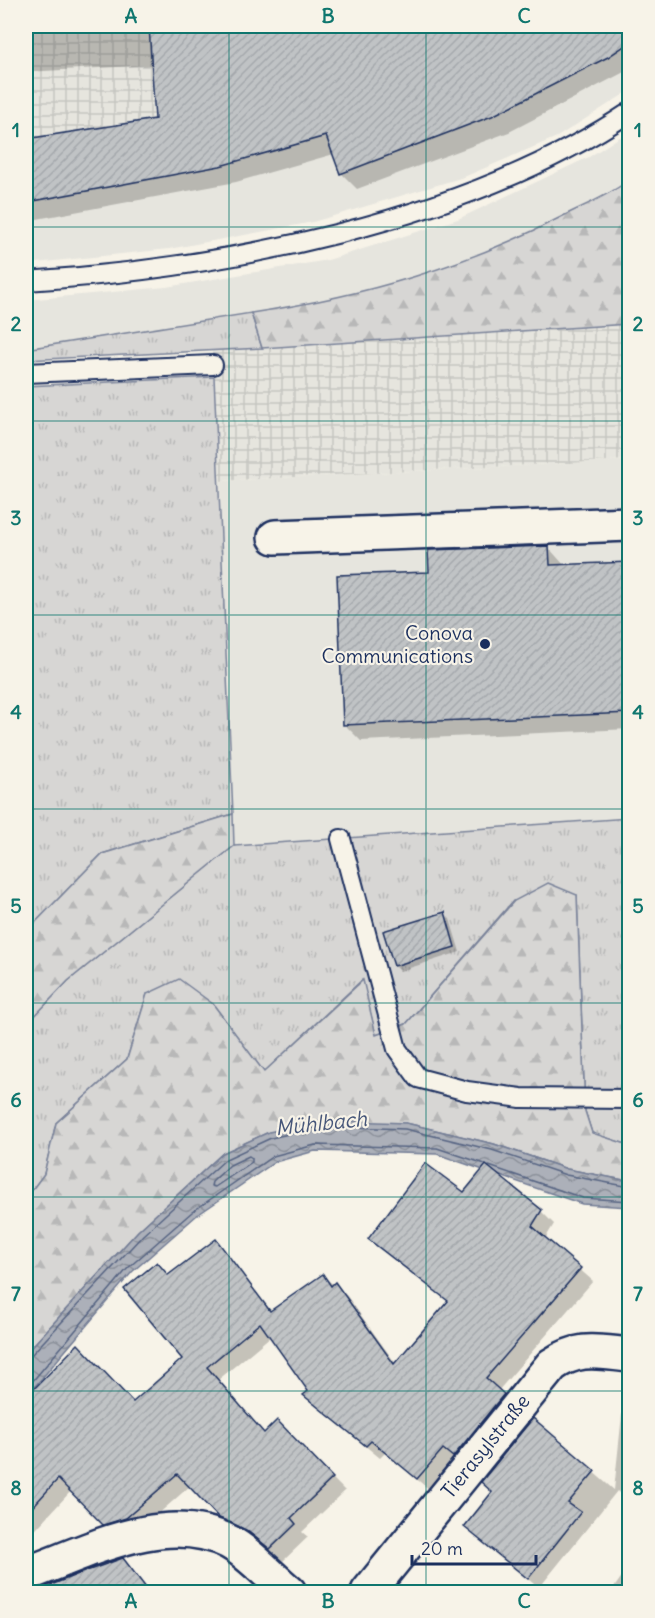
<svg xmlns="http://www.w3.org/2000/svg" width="655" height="1618" font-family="Delius,sans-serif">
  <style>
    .built { fill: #e6e5de }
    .industrial { fill: url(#industrial-grid) }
    .grass { fill: url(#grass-tufts); stroke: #798299; stroke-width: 1.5 }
    .forest { fill: url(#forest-firs); stroke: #798299; stroke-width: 1.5 }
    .water { fill: url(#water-waves); stroke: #727c95; stroke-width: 1.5 }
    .shadow { fill: #0003 }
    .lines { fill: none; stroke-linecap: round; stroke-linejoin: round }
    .shore { stroke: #556382; stroke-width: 1.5 }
    .building { fill: url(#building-hatch); stroke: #1b2f5e; stroke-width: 1.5 }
    .lane-casing { stroke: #1b2f5e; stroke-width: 22 }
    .street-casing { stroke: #1b2f5e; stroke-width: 38 }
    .lane { stroke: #f7f3e8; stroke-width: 18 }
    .street { stroke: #f7f3e8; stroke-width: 33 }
    .grid { fill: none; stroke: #0f766e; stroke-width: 1.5; stroke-opacity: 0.55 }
    .poi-dot { fill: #1b2f5e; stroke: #f7f3e8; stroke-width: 2 }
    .labels { text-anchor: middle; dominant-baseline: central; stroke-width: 4.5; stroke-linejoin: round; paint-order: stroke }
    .poi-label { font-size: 20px; fill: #1b2f5e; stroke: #f7f3e8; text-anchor: end }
    .street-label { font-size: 20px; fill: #1b2f5e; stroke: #f7f3e8 }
    .water-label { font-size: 21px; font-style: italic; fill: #465679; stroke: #f7f3e8 }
    .neatline { fill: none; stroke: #0f766e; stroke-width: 2 }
    .grid-label { font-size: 20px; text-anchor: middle; font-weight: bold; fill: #0f766e }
  </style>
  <defs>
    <pattern id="industrial-grid" width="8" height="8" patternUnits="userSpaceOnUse" patternTransform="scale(1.5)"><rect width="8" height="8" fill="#e6e5de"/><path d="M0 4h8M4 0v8" fill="none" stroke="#c5c5c1"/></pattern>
    <pattern id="grass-tufts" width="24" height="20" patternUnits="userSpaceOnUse" patternTransform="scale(1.5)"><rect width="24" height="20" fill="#d7d6d4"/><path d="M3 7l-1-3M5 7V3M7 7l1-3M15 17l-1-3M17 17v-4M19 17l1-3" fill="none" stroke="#b8b8b8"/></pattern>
    <pattern id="forest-firs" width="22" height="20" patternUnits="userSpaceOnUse" patternTransform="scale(1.5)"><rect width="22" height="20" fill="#d7d6d4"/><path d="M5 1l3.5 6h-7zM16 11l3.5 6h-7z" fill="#b8b8b8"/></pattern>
    <pattern id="water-waves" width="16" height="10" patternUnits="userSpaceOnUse" patternTransform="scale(1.5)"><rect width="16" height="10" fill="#acb0b9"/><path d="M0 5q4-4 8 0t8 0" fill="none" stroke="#8b909a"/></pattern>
    <pattern id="building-hatch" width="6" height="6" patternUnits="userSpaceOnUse" patternTransform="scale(1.5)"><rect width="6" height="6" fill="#c0c3c5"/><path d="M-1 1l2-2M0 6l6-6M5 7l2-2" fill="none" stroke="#a4a8ac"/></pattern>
  </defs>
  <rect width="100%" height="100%" fill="#f7f3e8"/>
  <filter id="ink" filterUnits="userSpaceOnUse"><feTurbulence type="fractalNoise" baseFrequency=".0167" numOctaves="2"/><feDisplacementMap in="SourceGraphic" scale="12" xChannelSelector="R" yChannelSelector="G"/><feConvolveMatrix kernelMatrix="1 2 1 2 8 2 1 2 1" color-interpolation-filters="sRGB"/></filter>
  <g filter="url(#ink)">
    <g class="built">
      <path d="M629 42V91L557 137 464 177 313 222 169 249 26 264V202L220 166 327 136 340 174 492 116 608 57Z"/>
      <path d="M629 131V180L624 184 527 235 425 275 319 303 26 349V300L166 287 328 260 458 219 589 157Z"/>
      <path d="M629 460V818L234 846 218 481Z"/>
    </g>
    <g class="industrial">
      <path d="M26 26H629V42L608 57 492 116 340 174 327 136 220 166 26 202Z"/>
      <path d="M629 324V460L218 481 212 351Z"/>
    </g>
    <g class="grass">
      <path d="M251 313 262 348 26 360V349Z"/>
      <path d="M214 377 233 814 102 854 26 932V386Z"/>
      <path d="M629 818V1145L592 1133 585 1111 577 895 513 901 406 1024 376 1035 362 980 264 1072 213 1004 147 994 127 1059 56 1123 44 1174 26 1198V1025L68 981 234 846Z"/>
    </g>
    <g class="forest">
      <path d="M629 180V324L262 348 251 313C364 296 468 266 569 213 589 203 611 194 629 180Z"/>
      <path d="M233 814 234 846 68 981 26 1025V932L102 854Z"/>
      <path d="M548 883 577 895 585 1111 592 1133 629 1145V1181L567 1169 494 1144 406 1123 269 1132 223 1153 138 1231 26 1353V1198L44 1174 56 1123 127 1059 147 994 179 979 213 1004 264 1072 363 980 376 1035 406 1024 514 901Z"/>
    </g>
    <path class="water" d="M323 1120 406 1123 494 1144 567 1169 629 1181V1207L582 1204 437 1154 315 1151 275 1162 196 1216 132 1272 26 1397V1353L138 1231 223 1153 269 1132Z"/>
    <g class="shadow">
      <path d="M26 26H630V69L509 132 357 189 341 173 334 154 236 182 26 221V140L157 120 153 65 26 72Z"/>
      <path d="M548 547 565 566 630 563V729L361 741 345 725 430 573Z"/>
      <path d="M445 914 450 919 460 952 400 971 395 966Z"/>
      <path d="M464 1194 541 1211 554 1224 545 1239 593 1281 498 1391 516 1408 431 1491 385 1453 380 1458 318 1407 305 1395 310 1391 271 1336 218 1380 265 1434 277 1422 345 1491 302 1532 308 1537 283 1561 261 1543 234 1531 190 1486 139 1531 117 1537 71 1491 26 1540V1399L78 1346 133 1404 184 1359 157 1264 169 1276 216 1241 272 1312 323 1276 347 1296 396 1364 449 1302 370 1238Z"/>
      <path d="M626 1377 630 1378V1502L617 1491 539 1588 476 1537 494 1492 533 1420 614 1490Z"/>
      <path d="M630 1565V1592H611Z"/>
    </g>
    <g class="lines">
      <g class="shore">
        <path d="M249 1156 252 1158V1162L215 1187 211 1186 212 1182 230 1165Z"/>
        <path d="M489 1166 583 1198 630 1201"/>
        <path d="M26 1356 32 1354 143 1235 226 1159 271 1138 323 1126 405 1129 492 1150 566 1175 630 1187"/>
        <path d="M26 1389 128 1268 192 1212 273 1156 315 1145 437 1148 485 1164"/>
      </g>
    </g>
    <g class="building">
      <path d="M149 26H630V42L608 57 492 116 340 174 326 136 220 166 28 202 26 184V139L155 119Z"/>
      <path d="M549 546 550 565 630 562V713L343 725 337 575 429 572 428 550Z"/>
      <path d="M445 912 455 947 394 966 383 931Z"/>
      <path d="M425 1163 464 1192 486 1165 542 1210 532 1226 581 1268 486 1378 504 1394 453 1457 443 1449 417 1479 371 1441 366 1446 303 1395 308 1391 260 1323 207 1367 264 1433 277 1420 333 1478 291 1518 296 1524 270 1549 246 1530 219 1518 177 1474 126 1518 103 1525 58 1479 26 1514V1397L78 1344 133 1402 182 1359 124 1289 157 1262 168 1275 216 1239 270 1311 323 1274 331 1286 335 1282 394 1364 448 1301 368 1239Z"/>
      <path d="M533 1418 595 1471 568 1503 581 1512 528 1579 464 1527 492 1492 481 1482Z"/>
      <path d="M123 1558 150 1593H31L81 1573Z"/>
    </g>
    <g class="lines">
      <defs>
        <g id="lane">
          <path d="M26 281C221 269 465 222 630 112"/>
          <path d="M26 373 213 365"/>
          <path d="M341 839 397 1049 418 1078 467 1091 521 1098 630 1099"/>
        </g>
        <g id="street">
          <path d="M275 537 630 524"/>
          <path d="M26 1574C87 1552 165 1509 229 1542 248 1552 272 1578 289 1592"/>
          <path d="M368 1592 552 1365C580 1346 597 1352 630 1355"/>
        </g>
      </defs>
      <use href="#lane" class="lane-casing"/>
      <use href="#street" class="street-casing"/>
      <use href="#lane" class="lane"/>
      <use href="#street" class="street"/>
    </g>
  </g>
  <path class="grid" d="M229 26V1592M426 26V1592M26 227H630M26 421H630M26 615H630M26 809H630M26 1003H630M26 1197H630M26 1391H630"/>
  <circle class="poi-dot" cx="485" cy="644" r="6"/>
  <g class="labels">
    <g class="poi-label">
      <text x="473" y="632">Conova<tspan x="473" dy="23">Communications</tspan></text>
    </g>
    <g class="street-label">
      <text transform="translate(485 1446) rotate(-51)">Tierasylstraße</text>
    </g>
    <g class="water-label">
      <text transform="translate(321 1123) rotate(-6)">Mühlbach</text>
    </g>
  </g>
  <rect width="655" height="1618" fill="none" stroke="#f7f3e8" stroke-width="66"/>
  <path d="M412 1555v9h124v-9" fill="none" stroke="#1b2f5e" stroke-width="3"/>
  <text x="421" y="1555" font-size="18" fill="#1b2f5e" stroke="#f7f3e8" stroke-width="4.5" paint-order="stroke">20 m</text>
  <rect x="33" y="33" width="589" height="1552" class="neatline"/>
  <g class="grid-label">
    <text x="131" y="23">A</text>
    <text x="328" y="23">B</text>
    <text x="524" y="23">C</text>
    <text x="16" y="137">1</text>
    <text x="638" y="137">1</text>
    <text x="16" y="331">2</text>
    <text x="638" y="331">2</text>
    <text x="16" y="525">3</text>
    <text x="638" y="525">3</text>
    <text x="16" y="719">4</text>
    <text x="638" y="719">4</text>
    <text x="16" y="913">5</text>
    <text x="638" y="913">5</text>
    <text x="16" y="1107">6</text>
    <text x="638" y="1107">6</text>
    <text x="16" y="1301">7</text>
    <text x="638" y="1301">7</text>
    <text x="16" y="1495">8</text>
    <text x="638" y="1495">8</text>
    <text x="131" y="1608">A</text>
    <text x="328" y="1608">B</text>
    <text x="524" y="1608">C</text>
  </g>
</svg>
